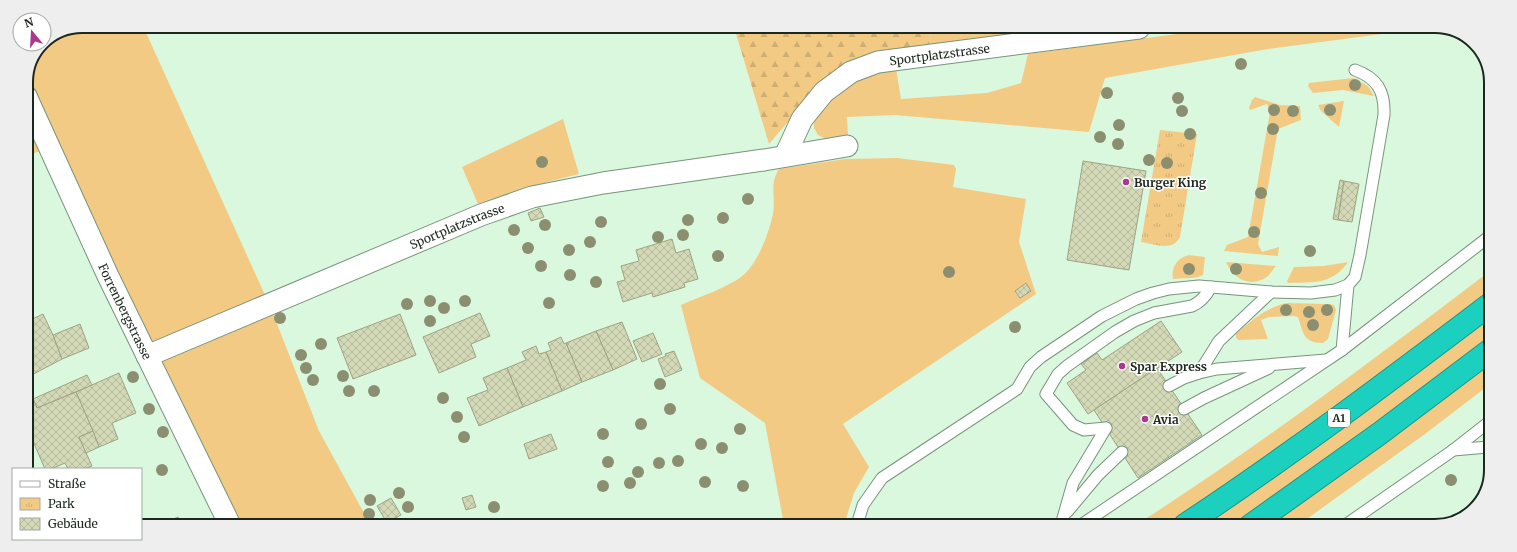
<svg xmlns="http://www.w3.org/2000/svg" width="1517" height="552" font-family="Merriweather,serif">
  <style>
    .grass { fill: #f2ca84 }
    .forest { fill: url(#forest-firs) }
    .park { fill: url(#park-tufts) }
    .building { fill: url(#building-cross-hatch); stroke: #9ea382 }
    .lines { fill: none; stroke-linecap: round; stroke-linejoin: round }
    .lane-casing { stroke: #78947c; stroke-width: 13 }
    .street-casing { stroke: #78947c; stroke-width: 23 }
    .highway-casing { stroke: #1b9586; stroke-width: 24 }
    .lane { stroke: #fff; stroke-width: 11 }
    .street { stroke: #fff; stroke-width: 21 }
    .highway { stroke: #1bd0be; stroke-width: 22 }
    .tree { fill: #8c8f6f }
    .poi-dot { fill: #ab3790; stroke: #fff; stroke-width: 1.5 }
    .labels { text-anchor: middle; dominant-baseline: central; stroke-width: 3; stroke-linejoin: round; paint-order: stroke }
    .shield { fill: #fff; stroke: #606861; stroke-width: 1 }
    .shield-label { font-size: 11px; font-weight: bold; fill: #1c271d }
    .street-label { font-size: 12px; fill: #1c271d; stroke: #fff }
    .poi-label { font-size: 12px; font-weight: bold; fill: #1c271d; stroke: #fff; text-anchor: start }
    .rim { fill: none; stroke: #1c271d; stroke-width: 2 }
  </style>
  <defs>
    <pattern id="forest-firs" width="22" height="20" patternUnits="userSpaceOnUse"><rect width="22" height="20" fill="#f2ca84"/><path d="M5 1l3.5 6h-7zM16 11l3.5 6h-7z" fill="#cfae72"/></pattern>
    <pattern id="park-tufts" width="24" height="20" patternUnits="userSpaceOnUse"><rect width="24" height="20" fill="#f2ca84"/><path d="M3 7l-1-3M5 7V3M7 7l1-3M15 17l-1-3M17 17v-4M19 17l1-3" fill="none" stroke="#cfae72"/></pattern>
    <pattern id="building-cross-hatch" width="8" height="8" patternUnits="userSpaceOnUse"><rect width="8" height="8" fill="#d3d9b6"/><path d="M0 0l8 8M0 8l8-8" fill="none" stroke="#b5ba9c"/></pattern>
  </defs>
  <rect width="100%" height="100%" fill="#daf8de"/>
  <g class="grass">
    <path d="M82 26H143L270 306 319 431 370 524 229 523 49 148 26 156V78L42 44H44V41Z"/>
    <path d="M931 28H1139L929 47Z"/>
    <path d="M1221 28 1420 29 1268 49 1105 78 1089 132 895 115 847 117 848 136 826 139 818 135 814 128V119L829 99 857 78 896 68 901 99 987 93 1021 83 1028 54Z"/>
    <path d="M1353 78 1368 86 1374 96 1343 90 1313 93 1308 86 1309 83Z"/>
    <path d="M1255 97 1280 105 1300 106 1301 120 1278 129 1258 244 1262 252 1279 247 1278 256 1224 251 1227 245 1248 237 1270 112 1267 104 1250 110 1249 108 1252 100Z"/>
    <path d="M1344 101 1339 127 1321 111 1318 105Z"/>
    <path d="M563 119 579 174 528 187 478 204 462 167Z"/>
    <path d="M897 158 954 165 956 169 953 187 1026 199 1019 242 1036 294 843 424 869 467 854 493 844 525H784L765 423 700 378 681 305C699 297 718 291 735 281 756 270 768 236 773 214 776 196 769 185 779 169L845 159Z"/>
    <path d="M1189 255 1205 257 1203 275C1197 279 1181 278 1173 279 1171 267 1177 258 1189 255Z"/>
    <path d="M1226 262 1276 266C1273 269 1271 273 1268 276 1251 289 1233 279 1226 262Z"/>
    <path d="M1348 262C1332 285 1314 282 1288 283L1287 281 1294 267 1324 266Z"/>
    <path d="M1490 271 1489 385 1425 434 1297 526 1136 525C1258 447 1374 359 1490 271Z"/>
    <path d="M1286 303 1330 304 1334 305 1336 310 1328 339 1323 343C1303 343 1303 332 1298 317L1294 316 1269 317 1261 320 1268 339 1238 340 1236 337V334C1253 319 1264 309 1286 303Z"/>
  </g>
  <path class="forest" d="M734 27 931 28 929 47 816 89 769 144Z"/>
  <path class="park" d="M1160 130 1197 134 1180 237C1173 252 1154 244 1141 242Z"/>
  <g class="building">
    <path d="M1083 161 1146 171 1129 270 1067 260Z"/>
    <path d="M1340 180 1344 181 1338 220 1333 219Z"/>
    <path d="M1344 181 1359 184 1352 222 1338 220Z"/>
    <path d="M540 208 544 217 531 221 528 213Z"/>
    <path d="M672 239 676 253 689 249 698 279 684 283 685 287 653 297 652 293 623 302 617 282 625 280 621 266 639 261 636 250Z"/>
    <path d="M1026 283 1031 291 1020 298 1015 291Z"/>
    <path d="M480 313 490 336 471 344 476 357 439 373 423 337Z"/>
    <path d="M43 314 53 335 62 359 26 378V322Z"/>
    <path d="M400 314 416 355 353 379 337 338Z"/>
    <path d="M1161 321 1182 352 1088 414 1067 383 1086 370 1081 364 1097 353 1102 360Z"/>
    <path d="M622 322 637 359 613 370 596 331Z"/>
    <path d="M80 324 89 348 62 359 53 335Z"/>
    <path d="M596 331 613 370 582 382 566 343Z"/>
    <path d="M653 333 662 354 642 362 633 341Z"/>
    <path d="M561 337 564 344 566 343 582 382 562 391 546 352 551 350 548 343Z"/>
    <path d="M536 346 539 354 546 352 562 391 523 407 507 368 526 360 522 352Z"/>
    <path d="M674 351 682 370 665 377 658 359 666 356 665 354Z"/>
    <path d="M507 368 523 407 479 426 467 398 488 390 483 378Z"/>
    <path d="M1157 368 1202 435 1138 478 1094 410Z"/>
    <path d="M119 373 136 413 112 423 118 439 99 447 76 392Z"/>
    <path d="M87 375 92 385 37 408 33 399Z"/>
    <path d="M76 392 93 431 79 437 92 466 84 469H68L65 463 51 469H45L26 425V402L33 399 37 408Z"/>
    <path d="M93 431 99 447 86 453 79 437Z"/>
    <path d="M551 434 557 449 529 459 524 444Z"/>
    <path d="M472 495 476 507 466 510 462 498Z"/>
    <path d="M391 498 401 515 387 523 377 506Z"/>
    <path d="M178 517 181 523H164Z"/>
  </g>
  <g class="lines">
    <defs>
      <g id="lane">
        <path d="M1342 350 1348 285 1355 277 1360 255 1384 115C1385 91 1377 78 1355 70"/>
        <path d="M1199 373 1219 341 1271 292"/>
        <path d="M1169 386 1184 378 1199 373 1217 369 1326 360"/>
        <path d="M1184 409 1204 398 1269 368"/>
        <path d="M1106 428 1084 430 1073 425 1046 394 1058 374 1067 366 1115 332 1134 321 1154 313 1192 306C1201 302 1206 296 1211 287"/>
        <path d="M1453 450 1488 447"/>
        <path d="M1067 512 1098 475 1122 452"/>
        <path d="M857 525 863 505 882 478 1017 389 1030 367 1041 357 1102 316 1136 299 1153 293 1169 289 1199 286 1271 292 1311 293 1335 290 1348 285"/>
        <path d="M1061 525 1073 483 1106 428"/>
        <path d="M1081 525 1342 350 1490 236"/>
        <path d="M1344 526 1452 451 1489 422"/>
      </g>
      <g id="street">
        <path id="s1" d="M26 96 108 276 229 523"/>
        <path id="s2" d="M785 156 802 119 824 92 851 72 878 62 1139 28"/>
        <path id="s3" d="M147 356 481 215 532 197 603 183 764 160 847 146"/>
      </g>
      <g id="highway">
        <path d="M1185 525C1289 456 1389 381 1489 305"/>
        <path d="M1250 526 1379 434 1489 351"/>
      </g>
    </defs>
    <use href="#lane" class="lane-casing"/>
    <use href="#street" class="street-casing"/>
    <use href="#highway" class="highway-casing"/>
    <use href="#lane" class="lane"/>
    <use href="#street" class="street"/>
    <use href="#highway" class="highway"/>
  </g>
  <g class="tree">
    <circle cx="1241" cy="64" r="6"/>
    <circle cx="1355" cy="85" r="6"/>
    <circle cx="1107" cy="93" r="6"/>
    <circle cx="1178" cy="98" r="6"/>
    <circle cx="1274" cy="110" r="6"/>
    <circle cx="1330" cy="110" r="6"/>
    <circle cx="1182" cy="111" r="6"/>
    <circle cx="1293" cy="111" r="6"/>
    <circle cx="1119" cy="125" r="6"/>
    <circle cx="1273" cy="129" r="6"/>
    <circle cx="1190" cy="134" r="6"/>
    <circle cx="1100" cy="137" r="6"/>
    <circle cx="1118" cy="144" r="6"/>
    <circle cx="1149" cy="160" r="6"/>
    <circle cx="542" cy="162" r="6"/>
    <circle cx="1167" cy="163" r="6"/>
    <circle cx="1261" cy="193" r="6"/>
    <circle cx="748" cy="199" r="6"/>
    <circle cx="723" cy="218" r="6"/>
    <circle cx="688" cy="220" r="6"/>
    <circle cx="601" cy="222" r="6"/>
    <circle cx="545" cy="225" r="6"/>
    <circle cx="514" cy="230" r="6"/>
    <circle cx="1254" cy="232" r="6"/>
    <circle cx="683" cy="235" r="6"/>
    <circle cx="658" cy="237" r="6"/>
    <circle cx="590" cy="242" r="6"/>
    <circle cx="528" cy="248" r="6"/>
    <circle cx="569" cy="250" r="6"/>
    <circle cx="1310" cy="251" r="6"/>
    <circle cx="718" cy="256" r="6"/>
    <circle cx="541" cy="266" r="6"/>
    <circle cx="1189" cy="269" r="6"/>
    <circle cx="1236" cy="269" r="6"/>
    <circle cx="949" cy="272" r="6"/>
    <circle cx="570" cy="275" r="6"/>
    <circle cx="596" cy="282" r="6"/>
    <circle cx="430" cy="301" r="6"/>
    <circle cx="465" cy="301" r="6"/>
    <circle cx="549" cy="303" r="6"/>
    <circle cx="407" cy="304" r="6"/>
    <circle cx="444" cy="308" r="6"/>
    <circle cx="1286" cy="310" r="6"/>
    <circle cx="1327" cy="310" r="6"/>
    <circle cx="1309" cy="312" r="6"/>
    <circle cx="280" cy="318" r="6"/>
    <circle cx="430" cy="321" r="6"/>
    <circle cx="1313" cy="325" r="6"/>
    <circle cx="1015" cy="327" r="6"/>
    <circle cx="321" cy="344" r="6"/>
    <circle cx="301" cy="355" r="6"/>
    <circle cx="306" cy="368" r="6"/>
    <circle cx="343" cy="376" r="6"/>
    <circle cx="133" cy="377" r="6"/>
    <circle cx="313" cy="380" r="6"/>
    <circle cx="660" cy="384" r="6"/>
    <circle cx="349" cy="391" r="6"/>
    <circle cx="374" cy="391" r="6"/>
    <circle cx="443" cy="398" r="6"/>
    <circle cx="149" cy="409" r="6"/>
    <circle cx="670" cy="409" r="6"/>
    <circle cx="457" cy="417" r="6"/>
    <circle cx="641" cy="424" r="6"/>
    <circle cx="740" cy="429" r="6"/>
    <circle cx="163" cy="432" r="6"/>
    <circle cx="603" cy="434" r="6"/>
    <circle cx="464" cy="437" r="6"/>
    <circle cx="701" cy="444" r="6"/>
    <circle cx="722" cy="448" r="6"/>
    <circle cx="678" cy="461" r="6"/>
    <circle cx="608" cy="462" r="6"/>
    <circle cx="659" cy="463" r="6"/>
    <circle cx="162" cy="470" r="6"/>
    <circle cx="638" cy="472" r="6"/>
    <circle cx="1451" cy="480" r="6"/>
    <circle cx="705" cy="482" r="6"/>
    <circle cx="630" cy="483" r="6"/>
    <circle cx="603" cy="486" r="6"/>
    <circle cx="743" cy="486" r="6"/>
    <circle cx="399" cy="493" r="6"/>
    <circle cx="370" cy="500" r="6"/>
    <circle cx="408" cy="507" r="6"/>
    <circle cx="494" cy="507" r="6"/>
    <circle cx="369" cy="514" r="6"/>
  </g>
  <g class="poi-dot">
    <circle cx="1126" cy="182" r="4"/>
    <circle cx="1122" cy="366" r="4"/>
    <circle cx="1145" cy="419" r="4"/>
  </g>
  <g class="labels">
    <rect class="shield" x="1328" y="409" width="22" height="18" rx="3"/>
    <g class="shield-label">
      <text x="1339" y="418">A1</text>
    </g>
    <g class="street-label">
      <text stroke="none"><textPath href="#s2" startOffset="200">Sportplatzstrasse</textPath></text>
      <text stroke="none"><textPath href="#s3" startOffset="336">Sportplatzstrasse</textPath></text>
      <text stroke="none"><textPath href="#s1" startOffset="237">Forrenbergstrasse</textPath></text>
    </g>
    <g class="poi-label">
      <text x="1134" y="182">Burger King</text>
      <text x="1130" y="366">Spar Express</text>
      <text x="1153" y="419">Avia</text>
    </g>
  </g>
  <path d="M0 0H1517V552H0ZM82 33H1435A49 49 0 0 1 1484 82V470A49 49 0 0 1 1435 519H82A49 49 0 0 1 33 470V82A49 49 0 0 1 82 33Z" fill="#edeeed" fill-rule="evenodd"/>
  <path class="rim" d="M82 33H1435A49 49 0 0 1 1484 82V470A49 49 0 0 1 1435 519H82A49 49 0 0 1 33 470V82A49 49 0 0 1 82 33Z"/>
  <rect x="12" y="468" width="130" height="72" fill="#ffffff" stroke="#a4a9a5"/>
  <rect x="20" y="481" width="20" height="6" fill="#ffffff" stroke="#a4a9a5"/>
  <text x="48" y="488" font-size="12" fill="#1c271d">Straße</text>
  <rect x="20" y="498" width="20" height="12" fill="url(#park-tufts)" stroke="#a4a9a5"/>
  <text x="48" y="508" font-size="12" fill="#1c271d">Park</text>
  <rect x="20" y="518" width="20" height="12" fill="url(#building-cross-hatch)" stroke="#a4a9a5"/>
  <text x="48" y="528" font-size="12" fill="#1c271d">Gebäude</text>
  <g transform="translate(32 32) rotate(342)"><circle r="19" fill="#ffffff" stroke="#a4a9a5"/>
  <path d="M0-3L7 15L0 10L-7 15Z" fill="#ab3790"/>
  <text y="-6" font-size="11" font-weight="bold" text-anchor="middle" fill="#1c271d">N</text>
  </g>
</svg>
